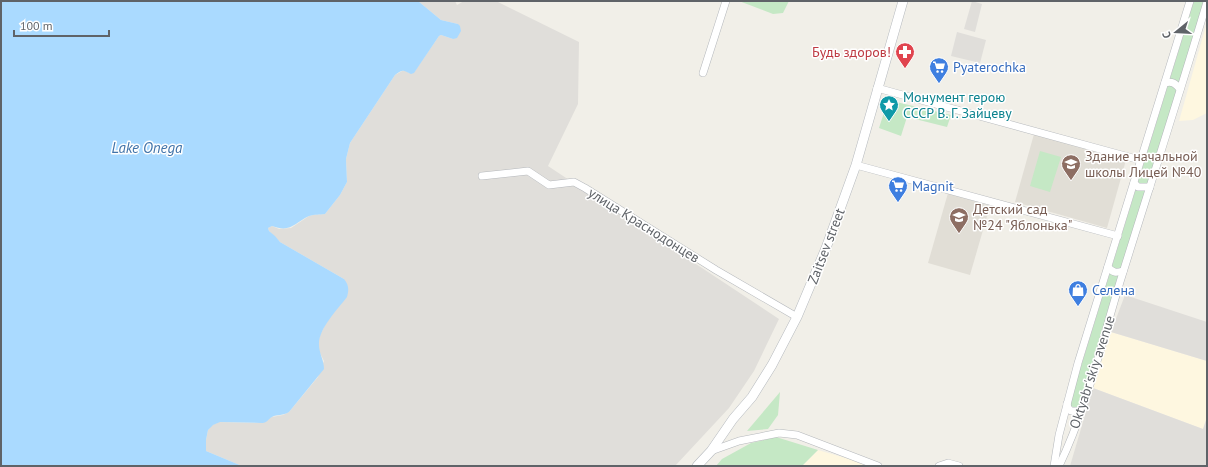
<svg xmlns="http://www.w3.org/2000/svg" width="1208" height="467" font-family="'PT Sans',sans-serif">
  <style>
    .commercial { fill: #fef7e0 }
    .industrial { fill: #e0deda }
    .education { fill: #e1ded6 }
    .green { fill: #c5e8c5 }
    .water { fill: #aadaff }
    .lines { fill: none; stroke-linecap: round; stroke-linejoin: round }
    .street-casing { stroke: #b5b8bc; stroke-width: 8 }
    .secondary-casing { stroke: #b6babf; stroke-width: 10 }
    .street { stroke: #fff; stroke-width: 7 }
    .secondary { stroke: #fff; stroke-width: 9 }
    .labels { text-anchor: middle; dominant-baseline: central; stroke-width: 3; stroke-linejoin: round; paint-order: stroke }
    .health-label { font-size: 14px; fill: #be3a42; stroke: #fff; text-anchor: end }
    .shop-label { font-size: 14px; fill: #366cbe; stroke: #fff; text-anchor: start }
    .culture-label { font-size: 14px; fill: #0d838f; stroke: #fff; text-anchor: start }
    .education-label { font-size: 14px; fill: #785e54; stroke: #fff; text-anchor: start }
    .street-label { font-size: 14px; fill: #5f6368; stroke: #fff }
    .water-label { font-size: 15px; font-style: italic; fill: #4174aa; stroke: #fff }
  </style>
  <rect width="100%" height="100%" fill="#f1efe8"/>
  <g class="commercial">
    <path d="M1207 22V113L1193 120 1179 121Z"/>
    <path d="M1111 332 1207 361V417L1203 429 1093 388Z"/>
    <path d="M818 450 873 466H802Z"/>
  </g>
  <g class="industrial">
    <path d="M418 1H455L457 5 464 1H496L579 42 578 104 548 166 779 319 754 371 729 408 675 466H242L206 451V440L208 430 212 425 219 422 257 423 272 417 283 415 289 412 318 377 324 361 319 351 318 343 320 335 325 325 344 279 280 242 269 231 268 228 272 226 279 229 291 228 309 216 313 215 325 214 340 195 347 182 346 159 350 143 395 75 402 71H406L409 73 415 71 439 36 441 35 453 39 458 24 441 20Z"/>
    <path d="M972 1 982 4 975 32 964 29Z"/>
    <path d="M957 32 986 40 980 63 951 56Z"/>
    <path d="M1125 295 1207 322V361L1111 332Z"/>
    <path d="M1093 388 1203 429 1207 417V466H1070Z"/>
  </g>
  <g class="education">
    <path d="M1034 134 1126 160 1107 228 1015 202Z"/>
    <path d="M948 193 990 206 970 275 928 263Z"/>
  </g>
  <g class="green">
    <path d="M739 1H789L783 13 773 14Z"/>
    <path d="M1194 1H1205L1079 407 1075 408 1071 406 1070 402Z"/>
    <path d="M888 100 951 115 947 127 907 117 901 136 879 128Z"/>
    <path d="M1040 151 1061 157 1050 192 1030 186Z"/>
    <path d="M780 392 778 415 768 429 747 431Z"/>
    <path d="M776 437 818 450 802 466H716L722 459 751 443Z"/>
  </g>
  <path class="water" d="M1 1H418L441 20 458 24 460 26 461 31 457 38 453 39 441 35 439 36 414 73 411 74C403 70 403 69 395 75L350 143 346 159 347 182 340 195 325 214C319 215 315 214 309 216 294 223 291 233 272 226L268 228 269 231 275 236 280 242 344 279C349 285 349 290 347 297 338 309 318 329 319 345 319 353 324 360 324 369L289 412C283 416 277 414 272 417 268 419 268 422 263 423L220 422 213 425 208 430 206 440V451L242 466H1Z"/>
  <g class="lines">
    <defs>
      <g id="street">
        <path d="M703 73 726 1"/>
        <path d="M1165 83C1172 81 1175 83 1180 89"/>
        <path d="M877 88 1140 160"/>
        <path d="M856 165 1118 236"/>
        <path d="M482 176 528 171 549 185 574 182 585 188 716 270 797 317"/>
        <path d="M1134 183 1138 187H1150"/>
        <path d="M1108 267C1113 273 1116 273 1123 271"/>
        <path d="M1067 404 1068 408 1071 411H1081"/>
        <path d="M711 451 739 441 779 433 797 435 878 466"/>
        <path d="M939 466 948 463 959 466"/>
        <path d="M1054 466 1059 435 1078 363 1190 1"/>
        <path d="M1059 466C1087 408 1101 344 1120 282 1149 189 1179 96 1207 2"/>
      </g>
      <path id="secondary" d="M697 466 711 451 733 419 752 397 772 365 797 317 826 248 856 165 903 1"/>
    </defs>
    <use href="#street" class="street-casing"/>
    <use href="#secondary" class="secondary-casing"/>
    <use href="#street" class="street"/>
    <use href="#secondary" class="secondary"/>
  </g>
  <defs>
    <symbol id="pharmacy-pin" viewBox="-11 -11 22 30"><path d="M0 17L-7.5 6A9.5 9.5 0 1 1 7.5 6Z" fill="#e0444e" stroke="#fff"/><path d="M-2-6h4v4h4v4h-4v4h-4v-4h-4v-4h4Z" fill="#fff"/></symbol>
    <symbol id="supermarket-pin" viewBox="-11 -11 22 30"><path d="M0 17L-7.5 6A9.5 9.5 0 1 1 7.5 6Z" fill="#3f7fe0" stroke="#fff"/><path d="M-6-5.5h2.5l.6 2H6L4.5 2H-2.5L-4.4-4H-6ZM-1.5 3.2a1.3 1.3 0 1 0 .1 0ZM3 3.2a1.3 1.3 0 1 0 .1 0Z" fill="#fff"/></symbol>
    <symbol id="sight-pin" viewBox="-11 -11 22 30"><path d="M0 17L-7.5 6A9.5 9.5 0 1 1 7.5 6Z" fill="#0f9aa8" stroke="#fff"/><path d="M0-6L1.8-2.2L6-1.7L2.9 1.2L3.7 5.4L0 3.3L-3.7 5.4L-2.9 1.2L-6-1.7L-1.8-2.2Z" fill="#fff"/></symbol>
    <symbol id="school-pin" viewBox="-11 -11 22 30"><path d="M0 17L-7.5 6A9.5 9.5 0 1 1 7.5 6Z" fill="#8d6e63" stroke="#fff"/><path d="M0-5L7-2L0 1L-7-2ZM-4 1L0 2.5L4 1V4Q0 6-4 4Z" fill="#fff"/></symbol>
    <symbol id="shop-pin" viewBox="-11 -11 22 30"><path d="M0 17L-7.5 6A9.5 9.5 0 1 1 7.5 6Z" fill="#3f7fe0" stroke="#fff"/><path d="M-5-2.5h2.3a2.7 3.5 0 0 1 5.4 0H5L5.5 6h-11ZM-1.5-2.5h3a1.5 2.3 0 0 0-3 0Z" fill="#fff"/></symbol>
  </defs>
  <g fill-rule="evenodd">
    <use href="#pharmacy-pin" x="894" y="41" width="22" height="30"/>
    <use href="#supermarket-pin" x="928" y="56" width="22" height="30"/>
    <use href="#sight-pin" x="878" y="94" width="22" height="30"/>
    <use href="#school-pin" x="1060" y="153" width="22" height="30"/>
    <use href="#supermarket-pin" x="887" y="175" width="22" height="30"/>
    <use href="#school-pin" x="948" y="206" width="22" height="30"/>
    <use href="#shop-pin" x="1067" y="279" width="22" height="30"/>
  </g>
  <g class="labels">
    <g class="health-label">
      <text x="891" y="52">Будь здоров!</text>
    </g>
    <g class="shop-label">
      <text x="953" y="67">Pyaterochka</text>
      <text x="912" y="186">Magnit</text>
      <text x="1092" y="290">Селена</text>
    </g>
    <g class="culture-label">
      <text x="903" y="97">Монумент герою<tspan x="903" dy="16">СССР В. Г. Зайцеву</tspan></text>
    </g>
    <g class="education-label">
      <text x="1085" y="156">Здание начальной<tspan x="1085" dy="16">школы Лицей №40</tspan></text>
      <text x="973" y="209">Детский сад<tspan x="973" dy="16">№24 "Яблонька"</tspan></text>
    </g>
    <g class="street-label">
      <text transform="translate(644 225) rotate(32)">улица Краснодонцев</text>
      <text transform="translate(826 246) rotate(-69)">Zaitsev street</text>
      <text transform="translate(1092 372) rotate(-72)">Oktyabr'skiy avenue</text>
    </g>
    <g class="water-label">
      <text x="147" y="147">Lake Onega</text>
    </g>
  </g>
  <rect width="1208" height="467" fill="none" stroke="#5f6368" stroke-width="4"/>
  <g transform="translate(1176 32) rotate(252)" stroke="#ffffff" stroke-width="3" paint-order="stroke">
  <path d="M0-3L7 15L0 10L-7 15Z" fill="#5f6368"/>
  <text y="-6" font-size="11" font-weight="bold" text-anchor="middle" fill="#5f6368">С</text>
  </g>
  <path d="M14 30v6h95v-6" fill="none" stroke="#5f6368" stroke-width="2"/>
  <text x="20" y="30" font-size="12" fill="#5f6368" stroke="#ffffff" stroke-width="3" paint-order="stroke">100 m</text>
</svg>
